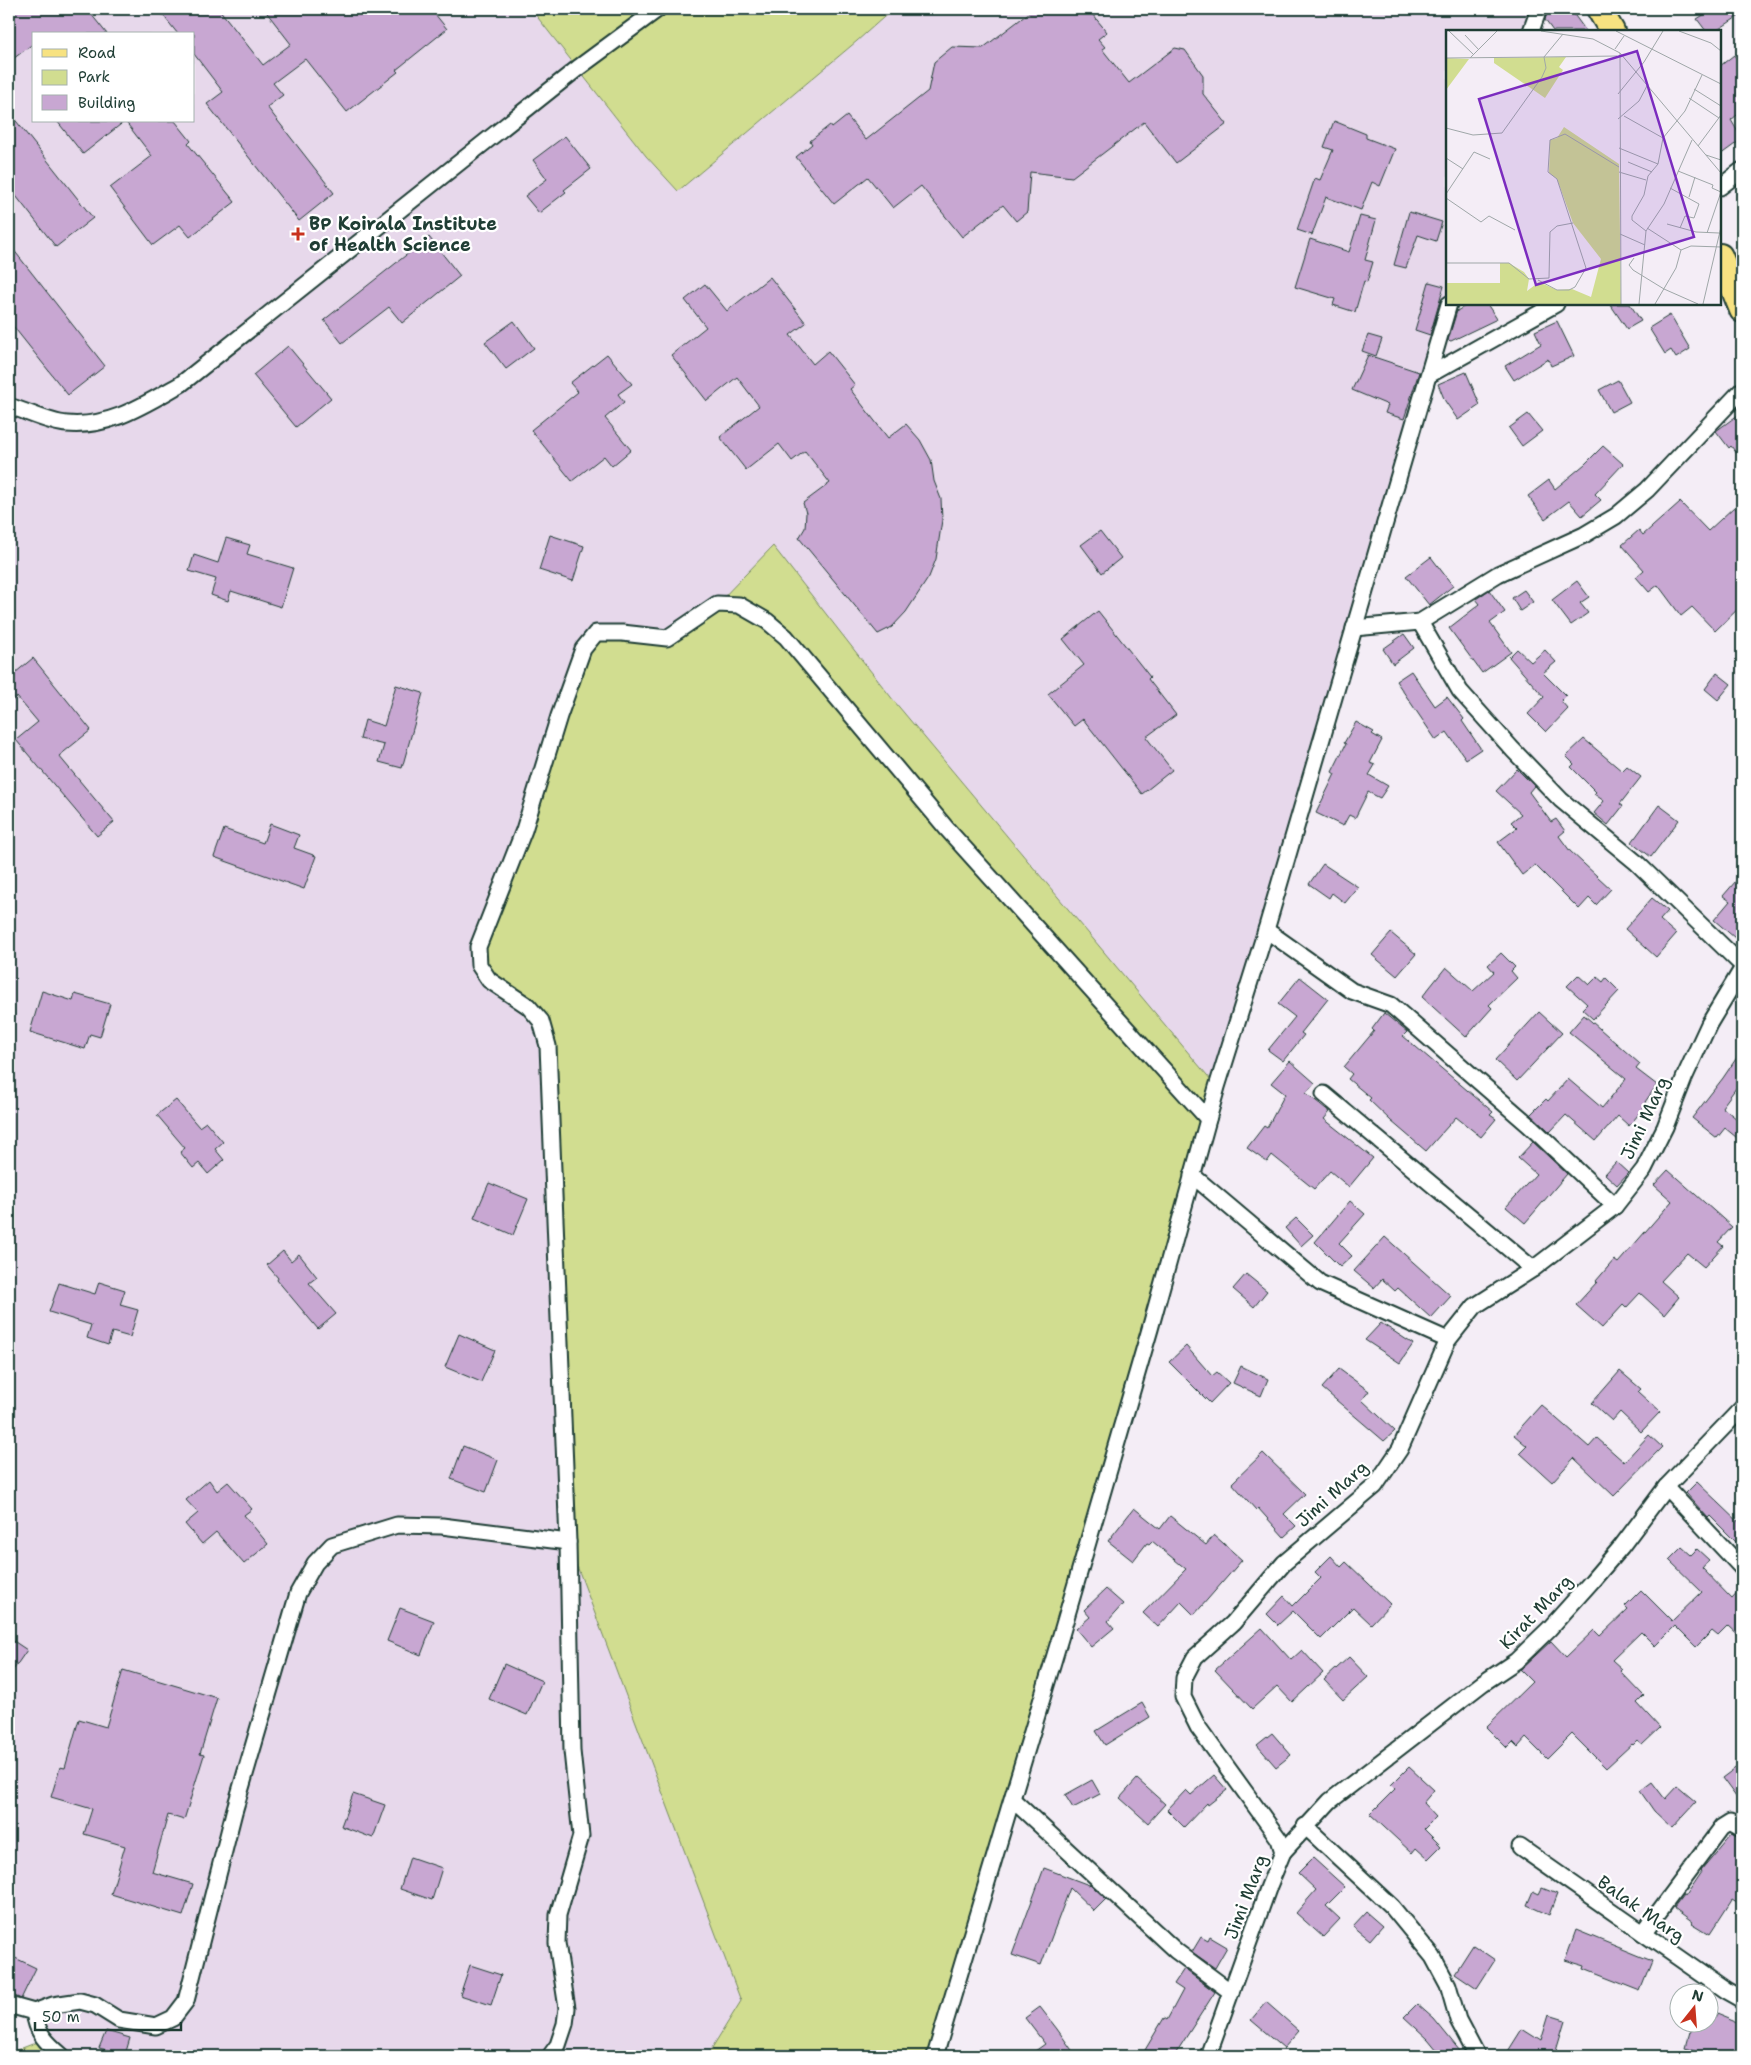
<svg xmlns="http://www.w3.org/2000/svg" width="1751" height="2065" font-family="'Shantell Sans',sans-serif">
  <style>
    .built { fill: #e7d8eb; fill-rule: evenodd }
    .green { fill: #d1dd90; stroke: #788d62 }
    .building { fill: #c8a7d2; stroke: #1f3d34 }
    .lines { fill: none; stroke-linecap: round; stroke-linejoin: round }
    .street-casing { stroke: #1f3d34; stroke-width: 19 }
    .primary-casing { stroke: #1f3d34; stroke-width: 28 }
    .street { stroke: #fff; stroke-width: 15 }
    .primary { stroke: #f7e281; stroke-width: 24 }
    .poi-dot { fill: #c8321e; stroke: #fff; stroke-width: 2 }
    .labels { text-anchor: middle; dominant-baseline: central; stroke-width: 4.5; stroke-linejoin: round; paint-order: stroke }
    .poi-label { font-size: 18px; font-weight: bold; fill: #1f3d34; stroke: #fff; text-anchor: start }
    .street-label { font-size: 18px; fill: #1f3d34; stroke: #fff }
    .inset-road { fill: none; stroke: #9fa7a8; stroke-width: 1 }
    .view { fill: #7b2cbf; fill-opacity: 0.15; stroke: #7b2cbf; stroke-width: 2.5 }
    .inset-edge { fill: none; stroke: #1f3d34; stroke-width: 2.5 }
  </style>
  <rect width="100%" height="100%" fill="#f4edf6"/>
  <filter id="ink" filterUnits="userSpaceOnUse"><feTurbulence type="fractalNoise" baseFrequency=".02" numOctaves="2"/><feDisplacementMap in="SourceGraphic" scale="10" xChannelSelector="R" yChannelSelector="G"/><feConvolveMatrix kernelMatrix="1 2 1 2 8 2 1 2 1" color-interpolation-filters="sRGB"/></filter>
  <g filter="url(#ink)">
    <path class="built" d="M9 9H531L646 156 678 191 857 41 893 9H1539L1531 31H1447V304L1217 1087 894 701 773 547 717 604 541 1021 568 1542 742 2001 707 2056H62L34 2012 9 2005ZM34 34H194V121H34Z"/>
    <g class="green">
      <path d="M531 9H893L857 41 678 191 646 156Z"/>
      <path d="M773 546 894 701 1217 1087 935 2056H707L741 2001 568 1542 541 1021 479 965 596 633 667 638 717 604Z"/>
      <path d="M43 2040 62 2056H9V2053Z"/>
    </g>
    <g class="building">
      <path d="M9 9H87L107 34H34V43L9 62Z"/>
      <path d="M158 9H219L263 65 291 44 264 9H431L447 29 396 70 398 72 347 112 305 59 273 83 283 95 267 107 334 193 299 221 207 104 223 92 194 54V34H178Z"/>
      <path d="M1034 9H1088L1107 32 1098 39 1105 47 1102 49 1129 83 1175 48 1185 50 1203 75V94L1227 124 1176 163 1144 122 1072 177 1030 172 1027 212 1016 221 1003 205 962 237 921 186 893 208 868 177 834 204 796 157 812 144 810 141 830 125 832 128 847 116 866 140 928 91 934 62 952 47 983 48Z"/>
      <path d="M1548 9H1570L1586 31H1553L1545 20Z"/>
      <path d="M1713 9H1742V14L1716 31H1706L1697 19Z"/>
      <path d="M1734 55 1742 66V111L1731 120 1742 139 1720 155V66Z"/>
      <path d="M9 112 93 218 56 247 9 187Z"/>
      <path d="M57 121H175L191 141 188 144 235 202 190 237 180 225 153 245 110 188 152 156 125 121 83 154Z"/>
      <path d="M1334 121 1366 134V138L1395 149 1380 186 1372 182 1361 210 1326 197 1312 235 1297 230 1315 178 1320 180 1333 150 1324 147Z"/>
      <path d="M565 136 591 169 564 190 566 192 539 213 525 196 547 179 533 160Z"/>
      <path d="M1409 212 1442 222 1436 241 1418 235 1406 268 1394 265Z"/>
      <path d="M1360 216 1376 220 1365 260 1373 262 1367 282 1364 281 1355 312 1333 305 1335 299 1295 287 1310 239 1349 252Z"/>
      <path d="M429 237 460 276 402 323 389 307 342 343 324 320Z"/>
      <path d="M9 244 105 366 68 395 9 321Z"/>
      <path d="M770 277 806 323 790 335 813 364 828 351 855 385 850 389 888 438 906 424 920 440 931 460 934 481 941 499 942 520 936 559 929 577 906 612 892 627 878 634 799 538 805 528 806 513 803 503 830 483 805 451 792 461 779 444 746 470 720 437 759 406 737 377 707 401 671 355 706 327 685 300 705 284 727 311Z"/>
      <path d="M1429 282 1444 286 1430 335 1415 330Z"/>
      <path d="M1468 304H1487L1497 319 1451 341 1448 340 1457 311Z"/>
      <path d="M1610 304H1630L1641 321 1627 329Z"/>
      <path d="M1670 315 1690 349 1676 358 1671 350 1665 354 1649 328Z"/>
      <path d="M514 321 534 348 506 369 485 342Z"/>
      <path d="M1557 321 1574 356 1551 366 1548 359 1514 380 1505 366 1541 344 1535 331Z"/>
      <path d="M1368 335 1382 339 1376 356 1362 351Z"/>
      <path d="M288 346 331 398 296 427 253 375Z"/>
      <path d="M607 354 632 384 618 394 624 402 605 418 631 450 612 466 604 456 572 481 531 430 578 392 570 383Z"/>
      <path d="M1368 355 1419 372 1404 419 1385 413 1388 405 1352 390Z"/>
      <path d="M1466 372 1480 405 1458 420 1445 401 1438 384Z"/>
      <path d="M1618 380 1630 402 1611 412 1599 390Z"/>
      <path d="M1742 412V460L1731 446 1729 448 1716 431Z"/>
      <path d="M1528 414 1542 431 1522 446 1509 428Z"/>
      <path d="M1603 446 1623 464 1595 494 1601 500 1582 516 1569 501 1545 519 1528 496 1549 480 1555 489 1585 464Z"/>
      <path d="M1680 502 1708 531 1734 507 1742 515V605L1715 631 1692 607 1681 616 1658 585 1649 592 1636 577 1644 570 1622 545 1639 530 1643 535Z"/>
      <path d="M1100 531 1121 558 1102 573 1081 545Z"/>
      <path d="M550 535 584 546 573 581 539 570Z"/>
      <path d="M226 538 250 545 247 554 293 568 281 607 231 591 228 601 211 595 216 579 189 571 194 555 218 563Z"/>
      <path d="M1431 557 1453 586 1429 605 1406 576Z"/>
      <path d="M1577 581 1589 597 1580 603 1588 613 1571 625 1552 600Z"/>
      <path d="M1489 590 1505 612 1490 623 1511 652 1482 673 1449 628 1480 604 1476 599Z"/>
      <path d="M1524 590 1533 602 1520 611 1512 598Z"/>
      <path d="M1098 611 1150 677 1148 679 1176 715 1146 737 1172 770 1142 794 1083 719 1074 726 1048 694 1084 665 1063 639Z"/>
      <path d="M1404 634 1414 648 1393 664 1383 649Z"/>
      <path d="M1517 649 1531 662 1545 650 1556 662 1543 673 1566 696 1561 701 1568 709 1546 732 1528 714 1544 697 1509 657Z"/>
      <path d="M33 658 91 730 59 756 114 822 97 836 16 740 38 722 17 697 9 703V678Z"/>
      <path d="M1411 671 1435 706 1447 697 1464 719 1462 721 1481 749 1466 759 1447 732 1436 740 1396 681Z"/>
      <path d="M1717 673 1731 684 1718 700 1705 689Z"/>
      <path d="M396 685 423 693 402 768 379 762 384 745 360 739 365 720 384 726Z"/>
      <path d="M1356 722 1374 732 1372 734 1382 740 1370 763 1375 765 1369 775 1388 786 1380 798 1368 792 1355 818 1349 815 1343 826 1316 813 1335 774 1332 772 1346 744 1344 743Z"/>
      <path d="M1584 739 1622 771 1627 766 1641 777 1620 804 1623 806 1608 825 1594 813 1604 801 1594 794 1596 792 1571 767 1574 764 1566 756Z"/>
      <path d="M1517 769 1534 786 1529 792 1551 822 1556 819 1565 831 1559 836 1570 851 1611 889 1596 905 1589 898 1579 909 1535 865 1522 875 1498 842 1517 828 1511 822 1521 814 1496 791Z"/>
      <path d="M1659 805 1679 820 1651 857 1632 842Z"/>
      <path d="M270 824 299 835 294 848 316 856 304 889 214 857 224 829 263 843Z"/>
      <path d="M1323 864 1358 887 1345 903 1332 893 1329 898 1309 884Z"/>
      <path d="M1742 874V944L1714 920 1730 901 1723 896Z"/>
      <path d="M1652 898 1668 911 1660 920 1676 934 1656 957 1625 929Z"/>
      <path d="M1391 933 1416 954 1397 976 1372 955Z"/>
      <path d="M1501 953 1515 967 1511 971 1517 978 1489 1005 1492 1008 1466 1037 1422 997 1446 967 1473 991 1494 972 1488 965Z"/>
      <path d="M1578 975 1589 985 1597 977 1603 982 1606 978 1619 991 1593 1019 1582 1009 1587 1004 1567 986Z"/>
      <path d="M1300 977 1328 999 1301 1033 1304 1035 1283 1061 1268 1050 1295 1017 1278 1004Z"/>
      <path d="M42 991 73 1001 75 994 110 1004 100 1037 90 1034 85 1049 30 1032Z"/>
      <path d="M1539 1012 1562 1033 1517 1081 1495 1060Z"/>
      <path d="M1384 1013 1407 1032 1403 1036 1493 1112 1490 1115 1496 1119 1481 1137 1456 1117 1426 1151 1391 1121 1369 1100 1371 1098 1348 1079 1352 1074 1344 1067 1374 1031 1372 1029Z"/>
      <path d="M1584 1015 1640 1064 1636 1069 1657 1085 1645 1102 1647 1104 1629 1126 1618 1116 1596 1141 1566 1115 1550 1132 1531 1114 1546 1099 1548 1101 1568 1079 1602 1108 1626 1079 1569 1032Z"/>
      <path d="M1742 1050V1080L1722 1107 1742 1123V1142L1725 1128 1717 1138 1692 1118 1723 1078Z"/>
      <path d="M1290 1061 1315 1083 1306 1093 1330 1112 1324 1119 1373 1158 1349 1187 1330 1171 1314 1189 1272 1155 1267 1162 1247 1148 1264 1126 1267 1128 1285 1094 1271 1083Z"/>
      <path d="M176 1100 199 1127 206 1122 223 1142 215 1149 224 1160 208 1174 199 1163 193 1168 180 1152 185 1148 157 1115Z"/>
      <path d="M1533 1142 1567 1174 1525 1223 1506 1207 1536 1174 1518 1158Z"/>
      <path d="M1616 1162 1628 1173 1617 1185 1605 1174Z"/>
      <path d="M1668 1170 1732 1227 1718 1242 1723 1246 1704 1267 1687 1253 1661 1281 1679 1297 1664 1315 1640 1293 1626 1308 1623 1305 1602 1328 1576 1305 1597 1282 1596 1281 1614 1260 1618 1263 1672 1201 1654 1185Z"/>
      <path d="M489 1183 528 1199 513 1235 474 1218Z"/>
      <path d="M1350 1201 1365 1214 1339 1243 1352 1256 1340 1267 1315 1242Z"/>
      <path d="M1296 1218 1313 1235 1301 1246 1285 1228Z"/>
      <path d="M1385 1237 1451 1296 1431 1318 1398 1288 1395 1291 1382 1279 1374 1288 1354 1271Z"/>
      <path d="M283 1251 291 1261 299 1254 317 1277 309 1283 336 1314 318 1329 277 1280 278 1278 267 1265Z"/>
      <path d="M1246 1274 1267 1291 1254 1307 1233 1289Z"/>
      <path d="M99 1282 125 1290 120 1305 138 1310 130 1337 112 1332 108 1345 87 1338 91 1325 49 1312 59 1283 95 1294Z"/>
      <path d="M1381 1323 1413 1344 1400 1363 1365 1340Z"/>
      <path d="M459 1334 495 1350 481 1382 445 1367Z"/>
      <path d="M1186 1346 1212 1376 1217 1372 1229 1383 1210 1403 1169 1362Z"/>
      <path d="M1241 1366 1268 1379 1261 1396 1233 1383Z"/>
      <path d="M1339 1369 1369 1391 1362 1400 1395 1431 1384 1441 1322 1388Z"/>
      <path d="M1620 1371 1641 1389 1638 1392 1660 1412 1641 1432 1620 1412 1612 1421 1592 1403Z"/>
      <path d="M1541 1405 1589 1447 1597 1438 1624 1462 1649 1435 1662 1447 1614 1496 1574 1458 1552 1482 1520 1453 1527 1446 1514 1435Z"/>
      <path d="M463 1446 498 1460 486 1492 451 1479Z"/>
      <path d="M1263 1453 1305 1494 1284 1514 1296 1526 1284 1537 1258 1508 1256 1510 1232 1483Z"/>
      <path d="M209 1480 217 1491 228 1482 252 1509 244 1515 268 1544 244 1564 216 1532 202 1544 185 1524 198 1513 186 1500Z"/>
      <path d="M1697 1482 1742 1525V1548L1710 1516 1708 1518 1686 1493Z"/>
      <path d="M1134 1508 1160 1529 1170 1516 1206 1545 1214 1535 1242 1560 1194 1615 1181 1602 1158 1627 1143 1613 1186 1569 1152 1541 1149 1544 1147 1543 1133 1561 1108 1541Z"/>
      <path d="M1682 1547 1691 1555 1697 1549 1709 1560 1702 1568 1732 1599 1742 1588V1639L1728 1626 1718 1636 1712 1631 1696 1647 1675 1626 1655 1646 1641 1632 1612 1660 1622 1669 1620 1671 1644 1696 1637 1703 1660 1728 1642 1745 1637 1741 1633 1745 1632 1744 1606 1768 1572 1734 1547 1759 1526 1738 1518 1747 1513 1742 1507 1748 1486 1727 1532 1682 1520 1670 1551 1641 1566 1657 1594 1630 1600 1636 1628 1609 1625 1606 1641 1590 1672 1621 1702 1592 1669 1560Z"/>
      <path d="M1331 1556 1341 1567 1346 1562 1390 1604 1371 1624 1353 1607 1321 1639 1293 1611 1278 1625 1267 1614 1284 1596 1293 1606 1321 1578 1315 1572Z"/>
      <path d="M1106 1589 1123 1604 1108 1621 1114 1628 1091 1647 1076 1629 1090 1617 1084 1610Z"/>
      <path d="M400 1608 434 1621 421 1655 387 1641Z"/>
      <path d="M1262 1628 1291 1660 1302 1650 1323 1673 1292 1702 1277 1686 1252 1709 1215 1670Z"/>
      <path d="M9 1638 27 1650 9 1676Z"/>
      <path d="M1349 1657 1368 1677 1343 1700 1324 1680Z"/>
      <path d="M504 1664 542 1681 527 1715 489 1699Z"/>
      <path d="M123 1670 217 1698 200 1754 204 1755 184 1820 168 1815 152 1872 193 1884 183 1916 111 1894 125 1846 84 1834 92 1809 51 1797 60 1767 65 1768 79 1719 106 1727Z"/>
      <path d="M1142 1703 1150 1717 1105 1745 1096 1731Z"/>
      <path d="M1272 1733 1291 1755 1276 1767 1257 1745Z"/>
      <path d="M1742 1763V1805L1722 1778Z"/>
      <path d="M1409 1767 1434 1790 1423 1803 1436 1817 1424 1829 1441 1846 1428 1859 1416 1848 1412 1853 1370 1814 1395 1789 1391 1785Z"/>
      <path d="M1214 1775 1227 1790 1208 1805 1207 1803 1184 1827 1167 1810 1186 1790 1191 1795Z"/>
      <path d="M1137 1779 1165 1804 1148 1823 1120 1798Z"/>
      <path d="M1092 1780 1100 1794 1073 1808 1065 1795Z"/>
      <path d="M1652 1782 1665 1799 1677 1786 1696 1802 1672 1828 1654 1811 1640 1791Z"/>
      <path d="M353 1794 385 1805 373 1838 341 1826Z"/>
      <path d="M1732 1834 1742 1838V1906L1732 1900 1710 1934 1692 1923 1693 1922 1674 1908 1683 1896 1685 1897 1702 1872 1701 1871Z"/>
      <path d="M410 1857 442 1868 432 1900 400 1889Z"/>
      <path d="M1313 1858 1345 1887 1326 1906 1340 1919 1323 1937 1296 1913 1316 1890 1298 1873Z"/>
      <path d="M1044 1868 1089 1885 1090 1884 1106 1899 1094 1911 1070 1888 1041 1965 1012 1955Z"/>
      <path d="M1542 1888 1557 1894 1549 1915 1527 1905 1533 1891 1539 1894Z"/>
      <path d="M1366 1912 1382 1926 1370 1940 1353 1926Z"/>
      <path d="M1576 1930 1652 1961 1640 1991 1584 1969 1585 1966 1565 1960Z"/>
      <path d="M1201 1937 1208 1941 1210 1937 1227 1947 1215 1968 1192 1952Z"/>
      <path d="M1473 1945 1495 1960 1477 1988 1455 1973Z"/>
      <path d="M9 1955 36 1968 21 1999 9 1993Z"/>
      <path d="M470 1965 501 1975 491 2005 460 1995Z"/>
      <path d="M1184 1969 1215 1992 1174 2056H1157L1145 2050 1164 2018 1167 2020 1183 1990 1174 1984Z"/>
      <path d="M1266 2002 1299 2031 1284 2048 1251 2020Z"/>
      <path d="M1417 2004 1434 2019 1464 2056H1442L1428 2039 1404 2017Z"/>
      <path d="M1040 2007 1057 2029 1076 2056H1028L1045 2044 1025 2018Z"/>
      <path d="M1715 2013 1742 2024V2056H1728L1716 2051 1714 2056 1686 2047 1693 2022H1708V2016L1713 2018Z"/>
      <path d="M1549 2015 1565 2020 1556 2050 1565 2056H1505L1522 2029 1541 2041Z"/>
      <path d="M106 2031 130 2038 125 2055 99 2048Z"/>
    </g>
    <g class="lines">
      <defs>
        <g id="street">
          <path d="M1531 31 1539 9"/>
          <path d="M1720 187 1742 170"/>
          <path d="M1429 375 1556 304"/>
          <path d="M9 406C26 411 50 423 67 424 110 428 145 404 181 384L578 68 658 9"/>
          <path d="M1420 622 1460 691 1513 750 1561 800 1637 863 1742 965"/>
          <path d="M1354 628 1420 622 1498 574 1584 535 1616 516 1647 490 1742 390"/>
          <path d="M1266 930 1352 991 1391 1005 1529 1125 1615 1206"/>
          <path d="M1324 1094 1533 1269"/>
          <path d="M1192 1175 1320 1283 1448 1340"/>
          <path d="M1666 1487 1742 1568"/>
          <path d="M1013 1800 1176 1951 1231 1992"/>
          <path d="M1305 1826 1392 1907 1433 1957 1448 1985 1458 2020 1477 2056"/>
          <path d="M1520 1847 1726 1991 1742 2000"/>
          <path d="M1283 1852 1330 1801 1483 1683 1516 1661 1549 1629 1592 1581 1621 1547 1666 1487 1742 1408"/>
          <path d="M1643 1933 1722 1827 1730 1822 1742 1829"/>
          <path d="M9 2005 34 2012 53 2005 80 2001 95 2005 119 2020 156 2026 173 2018 186 2001 234 1812 298 1593 315 1563 332 1545 397 1525 442 1526 568 1542"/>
          <path d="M34 2012C37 2034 46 2042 62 2056"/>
          <path d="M550 2056 558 2045 565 2024 567 2008 557 1943 558 1915 581 1836 572 1751 568 1542 548 1046 541 1021 528 1006 489 980 479 965 478 947 524 830 559 716 583 649 596 633H622L667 638 717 604 739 605 767 621 786 637 947 829 1208 1119"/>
          <path d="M935 2056 1061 1635 1150 1329 1217 1087 1266 930 1449 304"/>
          <path d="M1208 2056 1269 1886 1283 1852 1279 1839 1198 1727 1183 1697 1184 1678 1195 1657 1233 1623 1284 1563 1375 1486 1400 1449 1448 1340 1475 1306 1533 1269 1615 1206 1644 1169 1665 1127 1685 1076 1709 1024 1742 969"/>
        </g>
        <g id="primary">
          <path d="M1599 9 1612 31"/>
          <path d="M1720 256 1742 310"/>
        </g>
      </defs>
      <use href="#street" class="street-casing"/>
      <use href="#primary" class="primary-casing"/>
      <use href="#street" class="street"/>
      <use href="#primary" class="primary"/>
    </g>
  </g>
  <path class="poi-dot" d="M295.5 226.5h5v5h5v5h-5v5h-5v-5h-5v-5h5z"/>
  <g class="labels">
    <g class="poi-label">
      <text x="309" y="224">BP Koirala Institute<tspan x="309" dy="21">of Health Science</tspan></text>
    </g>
    <g class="street-label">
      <text transform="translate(1645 1118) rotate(-65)">Jimi Marg</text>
      <text transform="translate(1332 1494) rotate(-42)">Jimi Marg</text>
      <text transform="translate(1536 1612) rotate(-46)">Kirat Marg</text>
      <text transform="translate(1246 1897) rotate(-69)">Jimi Marg</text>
      <text transform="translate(1641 1909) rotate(35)">Balak Marg</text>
    </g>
  </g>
  <g transform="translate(1446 30)">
    <rect width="275" height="275" fill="#f4edf6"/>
    <path d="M120 27 113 37 117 40 99 68 48 33V28ZM0 28 23 29 0 60ZM118 97 173 134 175 274H0V253H54V233H63L78 242 83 249 81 261 93 252 111 260 126 259 145 267 155 229 127 193 111 149 103 143 104 110 111 108Z" fill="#d1dd90"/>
    <path class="inset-road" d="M3 1 27 24M95 1 147 9 174 23 275 143M170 1 275 54M233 1 265 13 275 21M19 5 33 20M169 19 178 6M174 23 175 274M0 28 98 27 117 4M24 28 51 1M248 59 275 76M172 64 198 32 217 1M243 68 273 88M178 86 217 108M172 89 193 71 202 54M0 98 27 105 56 103 96 47 100 38 98 27 171 26M252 116 275 85M173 118 212 134M260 125 275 130M0 128 17 139M182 132 206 142M232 141 267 155 266 158 275 162M173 142 200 150M224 158 253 174 248 188 239 186 234 198M0 164 28 122 44 129M243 167 249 147M0 168 35 192 43 186 69 200M221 194 250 202 273 203M201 198 235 220 245 216 275 217M200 201 218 174 246 110M261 203 275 162M174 204 199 215M188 228 183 235 187 240 218 259 252 274M0 233H63L83 249 103 248 104 202 111 196 127 193M92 250 111 260H123L129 257 140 238 111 149 102 142 104 110 119 104 173 137M193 274 200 201 186 190V186L198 165 202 146 212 134 217 108 239 81 256 45M209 274 230 238 235 220M257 274 275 197"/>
    <path class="view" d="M191 21 248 207 90 255 33 69Z"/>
    <rect width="275" height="275" class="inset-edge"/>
  </g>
  <rect width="1751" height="2065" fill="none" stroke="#fff" stroke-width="30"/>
  <rect x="15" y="15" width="1721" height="2035" fill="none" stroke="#1f3d34" stroke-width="2" filter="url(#ink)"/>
  <rect x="32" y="32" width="162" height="90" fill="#ffffff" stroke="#a5b1ae"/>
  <rect x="42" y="49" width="25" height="8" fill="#f7e281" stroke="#a5b1ae"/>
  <text x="78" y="58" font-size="15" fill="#1f3d34">Road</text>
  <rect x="42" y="70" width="25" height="15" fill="#d1dd90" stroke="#a5b1ae"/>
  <text x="78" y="82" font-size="15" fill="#1f3d34">Park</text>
  <rect x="42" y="95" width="25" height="15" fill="#c8a7d2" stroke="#a5b1ae"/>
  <text x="78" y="108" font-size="15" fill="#1f3d34">Building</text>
  <g transform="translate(1694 2008) rotate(17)"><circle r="24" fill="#ffffff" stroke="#a5b1ae"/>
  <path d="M0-4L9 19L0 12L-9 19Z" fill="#c8321e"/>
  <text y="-8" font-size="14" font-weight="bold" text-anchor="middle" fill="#1f3d34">N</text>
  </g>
  <path d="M35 2022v8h146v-8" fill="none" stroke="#1f3d34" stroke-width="2.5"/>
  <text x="42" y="2022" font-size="15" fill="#1f3d34" stroke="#ffffff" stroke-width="4" paint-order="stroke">50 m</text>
</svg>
